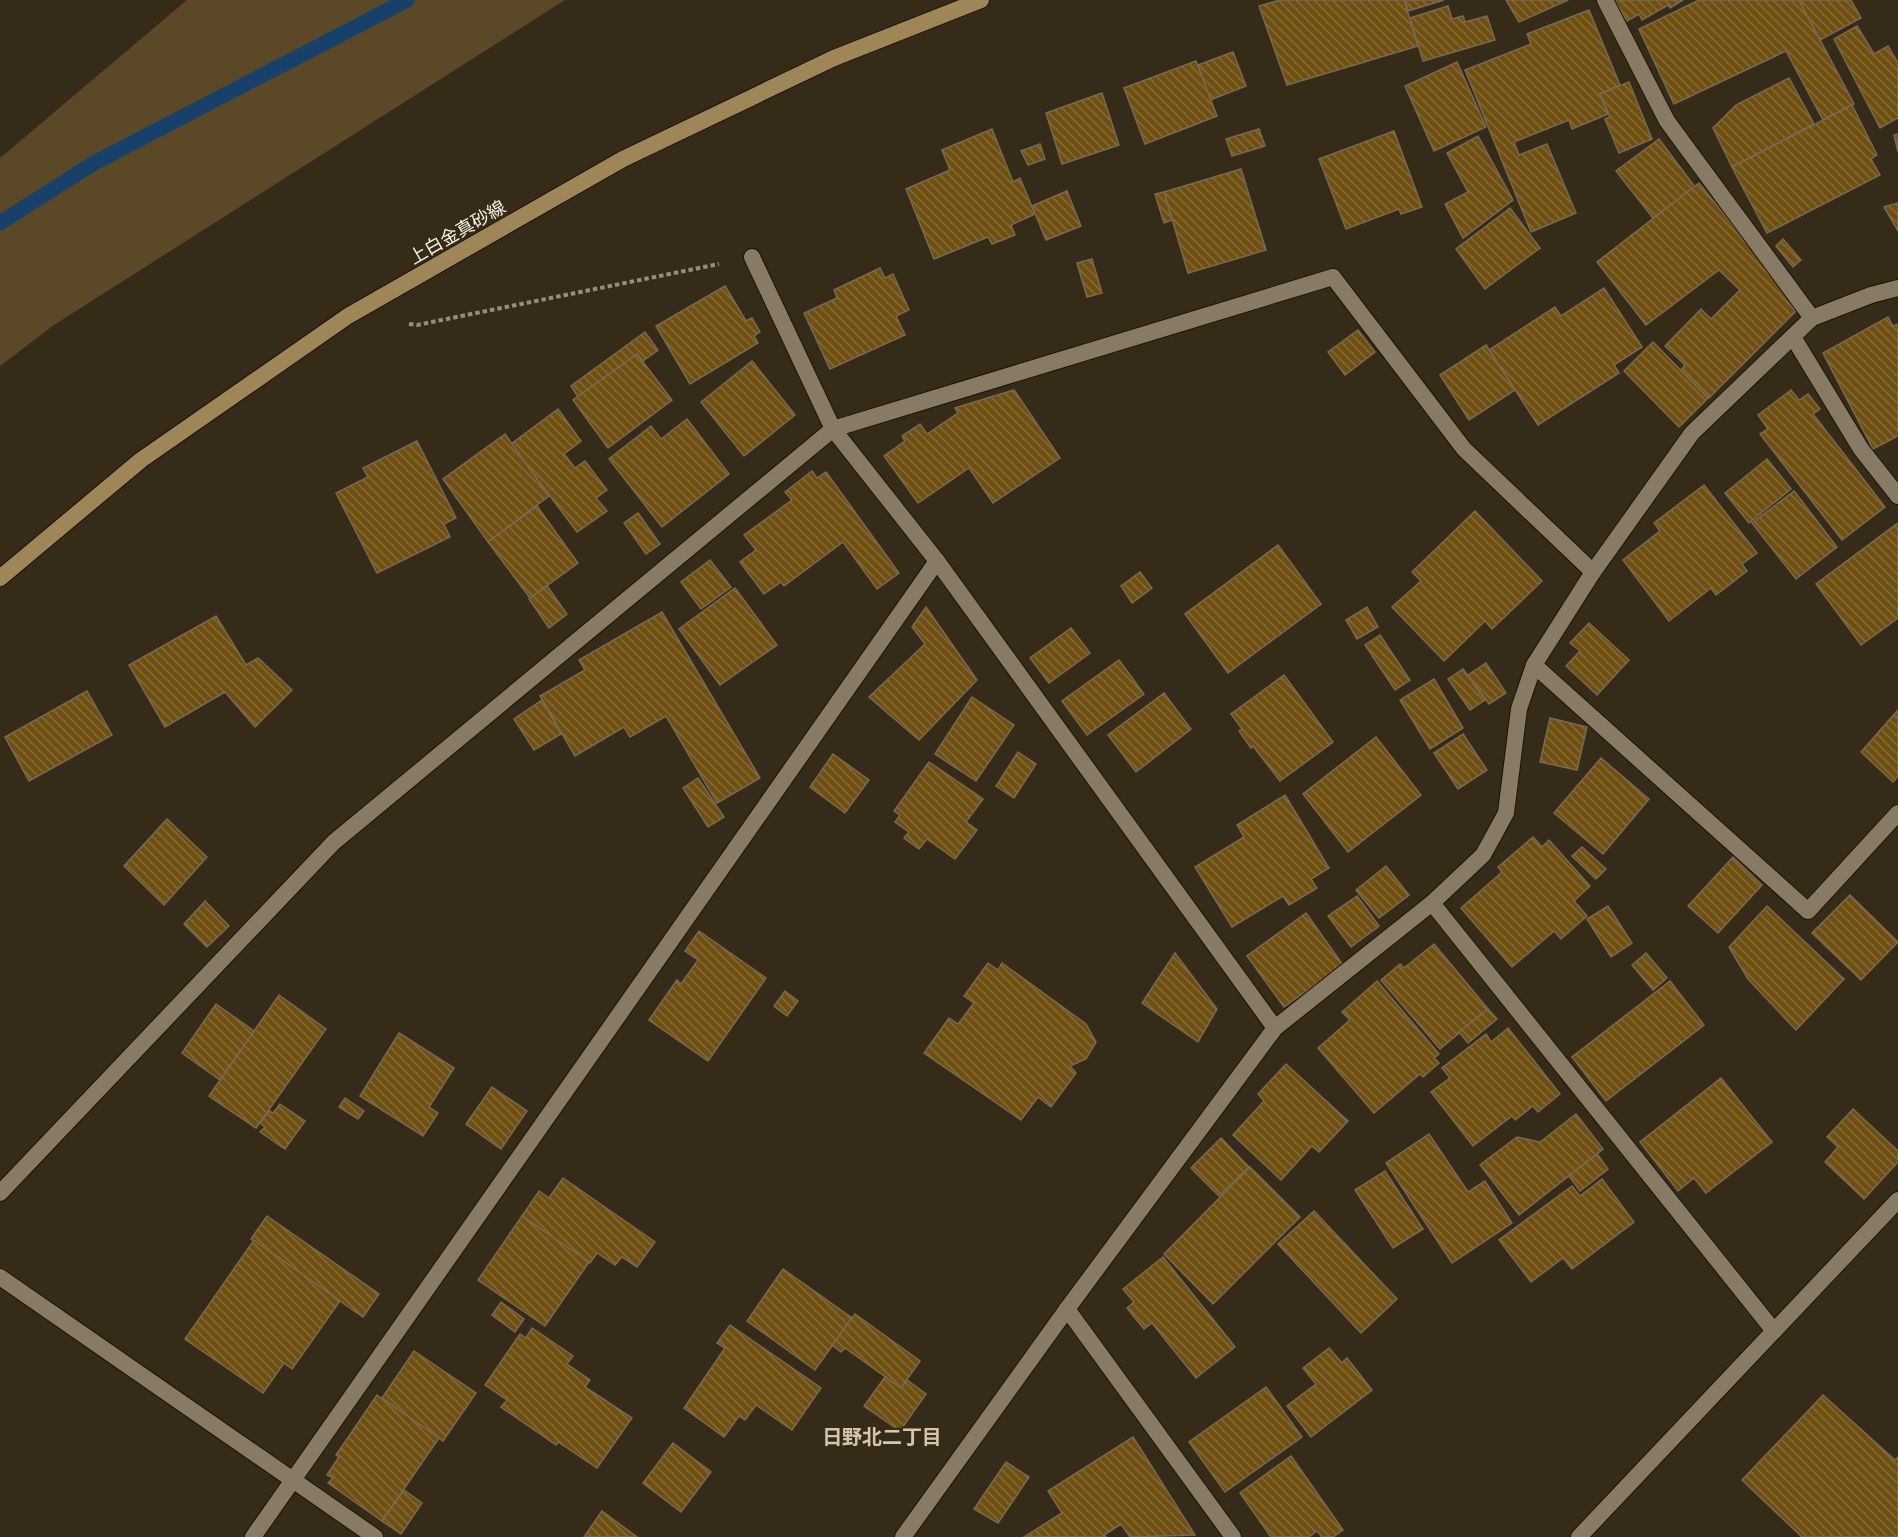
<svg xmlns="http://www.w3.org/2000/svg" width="1898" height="1537" font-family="Quicksand,'Noto Sans JP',sans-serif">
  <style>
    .grass { fill: #5b4827 }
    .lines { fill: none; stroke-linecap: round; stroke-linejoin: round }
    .stream { stroke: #17416b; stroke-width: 15 }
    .building { fill: url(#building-back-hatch); stroke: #776a55; stroke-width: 1.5 }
    .service-casing { stroke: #1e1302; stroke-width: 18 }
    .minor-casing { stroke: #1e1302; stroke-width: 18 }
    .secondary-casing { stroke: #1e1302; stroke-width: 18 }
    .path { stroke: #978d7e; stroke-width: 4; stroke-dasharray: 4.5 3; stroke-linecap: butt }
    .service { stroke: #887b65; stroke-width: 16 }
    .minor { stroke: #887b65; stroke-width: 16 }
    .secondary { stroke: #9f8658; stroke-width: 16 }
    .labels { text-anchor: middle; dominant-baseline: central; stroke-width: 4.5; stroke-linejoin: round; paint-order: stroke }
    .street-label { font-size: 18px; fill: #fbf3e7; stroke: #362b18 }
    .neighbourhood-label { font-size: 20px; font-weight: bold; fill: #d3c5ae; stroke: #362b18 }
  </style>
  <defs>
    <pattern id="building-back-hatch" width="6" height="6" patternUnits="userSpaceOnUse" patternTransform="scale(1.5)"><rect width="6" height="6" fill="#6f5012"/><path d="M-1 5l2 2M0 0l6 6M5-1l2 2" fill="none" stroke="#846a34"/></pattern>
  </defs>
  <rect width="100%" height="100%" fill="#362b18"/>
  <path class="grass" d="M187 0H565L54 325 0 366V158Z"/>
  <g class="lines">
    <path class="stream" d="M0 223 94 163 407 0"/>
  </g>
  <g class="building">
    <path d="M1280 0H1404L1418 46 1287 85 1259 6Z"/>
    <path d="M1405 0H1444L1408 11Z"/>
    <path d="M1506 0H1568L1519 22Z"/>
    <path d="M1614 0H1683L1670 8 1668 5 1642 20 1639 14 1627 21Z"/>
    <path d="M1699 0H1799L1854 104 1823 120 1786 51 1674 104 1639 29Z"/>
    <path d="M1799 0H1851L1861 18 1820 40Z"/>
    <path d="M1448 6 1452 19 1463 16 1465 22 1487 16 1495 40 1423 61 1410 18Z"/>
    <path d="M1589 10 1620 85 1600 94 1608 114 1572 129 1569 120 1514 142 1519 155 1547 144 1576 213 1531 232 1465 70 1531 44 1527 34Z"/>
    <path d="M1857 26 1874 54 1888 46 1898 63V118L1880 128 1834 39Z"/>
    <path d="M1233 52 1246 86 1210 100 1198 65Z"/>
    <path d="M1196 61 1217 116 1145 144 1124 88Z"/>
    <path d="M1457 62 1486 127 1434 151 1405 86Z"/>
    <path d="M1789 78 1814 124 1732 167 1713 128 1736 105Z"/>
    <path d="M1629 82 1652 139 1619 153 1605 119 1610 117 1600 94Z"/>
    <path d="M1102 93 1119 145 1062 164 1046 113Z"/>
    <path d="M1852 105 1877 155 1871 159 1880 175 1767 233 1732 167Z"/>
    <path d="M992 129 1013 182 1020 178 1035 214 1011 225 1015 235 992 244 988 237 934 259 906 189 950 170 942 150Z"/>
    <path d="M1259 129 1265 146 1232 156 1226 139Z"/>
    <path d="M1394 131 1422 207 1401 214 1399 209 1346 229 1319 159Z"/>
    <path d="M1898 134V152L1894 135Z"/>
    <path d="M1478 136 1513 200 1463 238 1445 204 1468 192 1447 153Z"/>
    <path d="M1659 139 1695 187 1653 218 1616 171Z"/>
    <path d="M1040 144 1045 159 1028 165 1021 151Z"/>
    <path d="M1241 169 1266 250 1188 273 1164 192Z"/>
    <path d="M1699 183 1799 308 1709 398 1681 370 1685 365 1665 346 1701 309 1711 319 1740 290 1719 270 1646 325 1597 262Z"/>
    <path d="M1067 191 1081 226 1046 240 1032 206Z"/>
    <path d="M1164 192 1172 220 1164 223 1155 194Z"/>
    <path d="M1898 203V231L1884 207Z"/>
    <path d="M1510 208 1540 248 1485 289 1456 249Z"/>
    <path d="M1783 239 1801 260 1793 267 1776 246Z"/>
    <path d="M1092 259 1102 293 1087 297 1077 263Z"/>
    <path d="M880 268 885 278 893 274 909 310 896 316 905 335 830 369 804 313 837 298 834 290Z"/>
    <path d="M725 286 746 321 752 318 760 332 754 336 758 343 690 384 656 326Z"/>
    <path d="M1604 288 1642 347 1614 365 1619 373 1538 425 1489 350 1555 307 1561 316Z"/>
    <path d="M1888 317 1893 326 1898 324V436L1873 449 1823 353Z"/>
    <path d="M1358 330 1375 352 1345 375 1328 352Z"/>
    <path d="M645 332 658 350 643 361 637 354 578 397 571 386Z"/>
    <path d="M1653 342 1708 398 1679 427 1624 371Z"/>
    <path d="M1486 345 1515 390 1469 420 1440 375Z"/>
    <path d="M637 354 672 400 608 448 573 400Z"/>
    <path d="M752 361 795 415 744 456 701 402Z"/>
    <path d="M1014 390 1060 458 993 503 969 468 918 503 884 456 905 441 902 436 920 424 927 434 958 413 955 408Z"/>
    <path d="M1791 390 1799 400 1808 394 1820 409 1813 414 1885 507 1842 540 1760 434 1768 429 1758 415Z"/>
    <path d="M558 409 581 441 564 454 575 468 585 461 607 490 596 498 607 511 577 532 511 444Z"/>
    <path d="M687 419 729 474 662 527 609 459 651 426 661 439Z"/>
    <path d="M505 434 549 496 488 542 443 479Z"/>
    <path d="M417 441 456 518 444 524 450 537 377 573 336 493 368 477 363 468Z"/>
    <path d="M1767 459 1791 489 1749 523 1725 493Z"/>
    <path d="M812 471 817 478 826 472 899 573 877 589 843 542 784 586 781 582 764 594 740 562 756 550 744 535 792 500 785 492Z"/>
    <path d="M1704 485 1757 553 1742 564 1747 571 1716 595 1711 588 1669 621 1623 560 1660 531 1654 523Z"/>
    <path d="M1794 491 1837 547 1796 579 1752 523Z"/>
    <path d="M537 506 578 563 530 598 488 542Z"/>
    <path d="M1475 511 1542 581 1492 629 1485 621 1444 661 1392 607 1421 581 1412 572Z"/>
    <path d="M638 513 660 544 646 554 624 523Z"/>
    <path d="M1898 523V618L1861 645 1816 584Z"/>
    <path d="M1278 545 1321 604 1228 673 1185 614Z"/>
    <path d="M710 560 731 587 701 609 681 582Z"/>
    <path d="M1140 572 1152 588 1132 603 1121 586Z"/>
    <path d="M547 586 567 614 549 628 529 599Z"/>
    <path d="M735 588 777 645 720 685 679 629Z"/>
    <path d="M926 607 977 680 919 740 869 697 925 644 912 627Z"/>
    <path d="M1367 607 1378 627 1357 639 1346 620Z"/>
    <path d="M662 612 760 778 717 803 666 716 630 737 624 727 575 756 540 696 585 670 579 660Z"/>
    <path d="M216 616 246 665 258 658 292 690 255 727 225 692 165 727 129 665Z"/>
    <path d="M1589 623 1629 660 1597 695 1566 666 1580 651 1570 643Z"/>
    <path d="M1071 628 1090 653 1049 683 1030 658Z"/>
    <path d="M1380 635 1410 680 1395 690 1365 645Z"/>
    <path d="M1119 660 1144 694 1087 735 1062 701Z"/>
    <path d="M1486 663 1506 693 1489 704 1468 675Z"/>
    <path d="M1463 669 1485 700 1470 710 1448 679Z"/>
    <path d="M1284 675 1333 742 1280 781 1253 746 1251 748 1239 731 1242 729 1231 714Z"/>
    <path d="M1434 679 1463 728 1430 749 1400 700Z"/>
    <path d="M87 691 112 735 29 781 5 737Z"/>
    <path d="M1164 693 1191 729 1136 772 1108 735Z"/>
    <path d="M972 697 1014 725 976 781 935 754Z"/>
    <path d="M542 700 561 734 534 750 514 719Z"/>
    <path d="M1898 710V776L1893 782 1861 752Z"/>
    <path d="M1550 718 1587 727 1577 770 1540 762Z"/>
    <path d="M1463 734 1487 770 1458 789 1434 753Z"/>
    <path d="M1376 737 1421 795 1348 852 1303 794Z"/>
    <path d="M1018 752 1036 764 1014 798 996 786Z"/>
    <path d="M833 754 869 780 845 813 810 787Z"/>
    <path d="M1601 758 1649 799 1603 854 1554 813Z"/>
    <path d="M929 762 983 799 966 822 977 830 955 859 927 839 919 849 904 838 909 832 895 822 900 815 894 811Z"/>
    <path d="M698 778 724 817 708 827 683 788Z"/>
    <path d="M1285 795 1329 868 1311 879 1317 888 1289 905 1283 896 1232 927 1195 867 1244 837 1237 825Z"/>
    <path d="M167 819 207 857 164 905 124 866Z"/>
    <path d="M1533 837 1542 847 1549 840 1590 886 1574 901 1587 916 1561 939 1554 931 1512 967 1461 908 1502 872 1498 867Z"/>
    <path d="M1582 847 1606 869 1596 879 1572 856Z"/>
    <path d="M1733 857 1762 885 1718 933 1688 906Z"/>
    <path d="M1386 866 1409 895 1379 918 1356 890Z"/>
    <path d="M1850 895 1898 942 1861 980 1812 933Z"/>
    <path d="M1357 896 1379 926 1351 947 1328 916Z"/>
    <path d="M205 901 229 926 207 947 184 924Z"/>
    <path d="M1608 906 1632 943 1611 957 1587 919Z"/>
    <path d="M1767 906 1844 979 1796 1030 1748 979 1729 947Z"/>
    <path d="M1306 913 1343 965 1284 1007 1247 956Z"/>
    <path d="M699 931 766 978 708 1061 649 1020 677 980 681 984 698 960 685 951Z"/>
    <path d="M1434 944 1488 1009 1440 1049 1381 980 1400 964 1404 968Z"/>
    <path d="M1175 953 1217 1009 1198 1042 1142 1003Z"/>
    <path d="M1646 953 1667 978 1653 990 1632 965Z"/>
    <path d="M988 963 998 970 1002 963 1086 1024 1096 1042 1086 1059 1070 1066 1076 1073 1051 1107 1038 1097 1021 1120 924 1053 949 1018 958 1024 974 1003 964 996Z"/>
    <path d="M1377 981 1439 1054 1434 1058 1439 1063 1423 1077 1420 1074 1374 1113 1318 1048 1350 1020 1342 1012Z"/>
    <path d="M1670 981 1704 1025 1606 1101 1572 1057Z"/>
    <path d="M785 991 798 1001 787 1016 774 1006Z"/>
    <path d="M279 995 326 1029 256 1128 209 1096Z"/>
    <path d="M216 1004 254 1031 220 1080 182 1053Z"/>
    <path d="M1488 1009 1497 1019 1468 1043 1459 1032Z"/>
    <path d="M1508 1028 1560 1094 1538 1112 1533 1106 1515 1120 1512 1116 1473 1146 1431 1092 1450 1078 1442 1068 1486 1034 1491 1042Z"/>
    <path d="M399 1033 454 1068 429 1107 438 1113 423 1136 360 1096Z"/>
    <path d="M1286 1064 1348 1121 1319 1152 1312 1146 1281 1180 1233 1135 1264 1101 1258 1094Z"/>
    <path d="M1721 1078 1772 1142 1706 1193 1694 1178 1678 1191 1640 1142Z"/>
    <path d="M492 1087 527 1111 501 1149 466 1124Z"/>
    <path d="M345 1098 364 1111 358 1119 339 1107Z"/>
    <path d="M280 1104 305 1121 285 1149 260 1132 265 1127 260 1123 269 1111 273 1113Z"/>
    <path d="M1853 1109 1898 1151V1162L1864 1199 1825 1162 1838 1147 1827 1137Z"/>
    <path d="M1576 1114 1603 1149 1519 1215 1480 1165 1517 1137 1540 1142Z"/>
    <path d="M1429 1134 1468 1192 1485 1181 1512 1223 1452 1263 1386 1163Z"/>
    <path d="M1221 1138 1249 1167 1219 1196 1191 1168Z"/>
    <path d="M1597 1154 1608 1169 1580 1191 1569 1176Z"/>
    <path d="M1250 1167 1300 1217 1213 1304 1164 1254Z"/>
    <path d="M1385 1171 1423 1229 1393 1248 1355 1190Z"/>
    <path d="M563 1178 655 1242 637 1267 622 1257 615 1265 597 1253 590 1263 522 1216 539 1191 549 1198Z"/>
    <path d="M1602 1179 1634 1222 1572 1269 1563 1258 1531 1282 1499 1240 1572 1186 1580 1196Z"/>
    <path d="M1314 1211 1397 1299 1361 1333 1278 1244Z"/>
    <path d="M267 1216 379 1294 363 1317 251 1239Z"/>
    <path d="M522 1216 589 1262 545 1326 478 1280Z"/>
    <path d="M254 1240 340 1301 292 1369 284 1363 263 1393 185 1339Z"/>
    <path d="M1163 1257 1235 1347 1196 1378 1152 1323 1144 1329 1127 1308 1134 1302 1123 1289Z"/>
    <path d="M783 1269 852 1318 815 1370 747 1321Z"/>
    <path d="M501 1302 524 1319 515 1332 492 1315Z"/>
    <path d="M855 1314 920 1361 901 1388 845 1348 841 1352 832 1345Z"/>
    <path d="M730 1325 821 1388 792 1430 756 1405 745 1420 739 1416 724 1437 684 1408 725 1348 717 1343Z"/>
    <path d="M532 1328 573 1356 567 1364 590 1380 585 1387 632 1418 597 1468 558 1442 556 1445 501 1407 507 1400 485 1385 520 1334 526 1338Z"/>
    <path d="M1329 1348 1342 1363 1347 1358 1372 1390 1311 1437 1287 1406 1316 1384 1303 1368Z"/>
    <path d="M414 1351 476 1393 443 1441 382 1398Z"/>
    <path d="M885 1377 901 1388 907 1380 926 1394 900 1431 864 1406Z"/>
    <path d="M1266 1387 1302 1437 1225 1492 1189 1442Z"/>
    <path d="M377 1395 439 1438 382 1521 328 1483 333 1478 327 1475 339 1457 336 1455Z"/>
    <path d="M1823 1395 1895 1460 1898 1457V1537H1802L1742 1480Z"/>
    <path d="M1133 1437 1195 1535 1130 1537 1121 1524 1104 1535 1106 1537H1024L1062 1513 1048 1491Z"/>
    <path d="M673 1443 711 1472 681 1512 643 1483Z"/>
    <path d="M1291 1456 1343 1530 1333 1537H1322L1317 1531 1309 1537H1271L1240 1493Z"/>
    <path d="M1006 1462 1029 1477 998 1523 974 1509Z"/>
    <path d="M404 1490 422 1503 401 1534 382 1521Z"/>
    <path d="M602 1511 637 1537H584Z"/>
  </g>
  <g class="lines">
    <defs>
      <path id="service" d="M1605 0 1667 121 1812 318"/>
      <g id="minor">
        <path d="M752 257 833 429 937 561 1275 1028"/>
        <path d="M1793 337 1861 449 1898 496"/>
        <path d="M1534 665 1808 911 1898 813"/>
        <path d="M1432 903 1774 1331"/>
        <path d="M0 1193 334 842 833 429 1333 277 1464 449 1593 572"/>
        <path d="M0 1277 375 1537"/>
        <path d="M1067 1309 1233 1537"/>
        <path d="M253 1537 937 561"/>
        <path d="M903 1537 1067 1309 1275 1028 1432 903 1483 855 1506 813 1519 709 1534 665 1593 572 1692 433 1812 318 1871 295 1898 288"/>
        <path d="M1579 1537 1898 1200"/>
      </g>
      <path id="secondary" d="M0 578 141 460 348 316 623 159 834 58 981 0"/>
    </defs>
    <use href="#service" class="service-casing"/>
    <use href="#minor" class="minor-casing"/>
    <use href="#secondary" class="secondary-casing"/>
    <path class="path" d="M409 324 417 325 719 264"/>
    <use href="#service" class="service"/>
    <use href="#minor" class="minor"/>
    <use href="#secondary" class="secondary"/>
  </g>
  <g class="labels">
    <g class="street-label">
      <text transform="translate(457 232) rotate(-30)">上白金真砂線</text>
    </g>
    <g class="neighbourhood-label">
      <text x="882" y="1436">日野北二丁目</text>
    </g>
  </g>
</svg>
